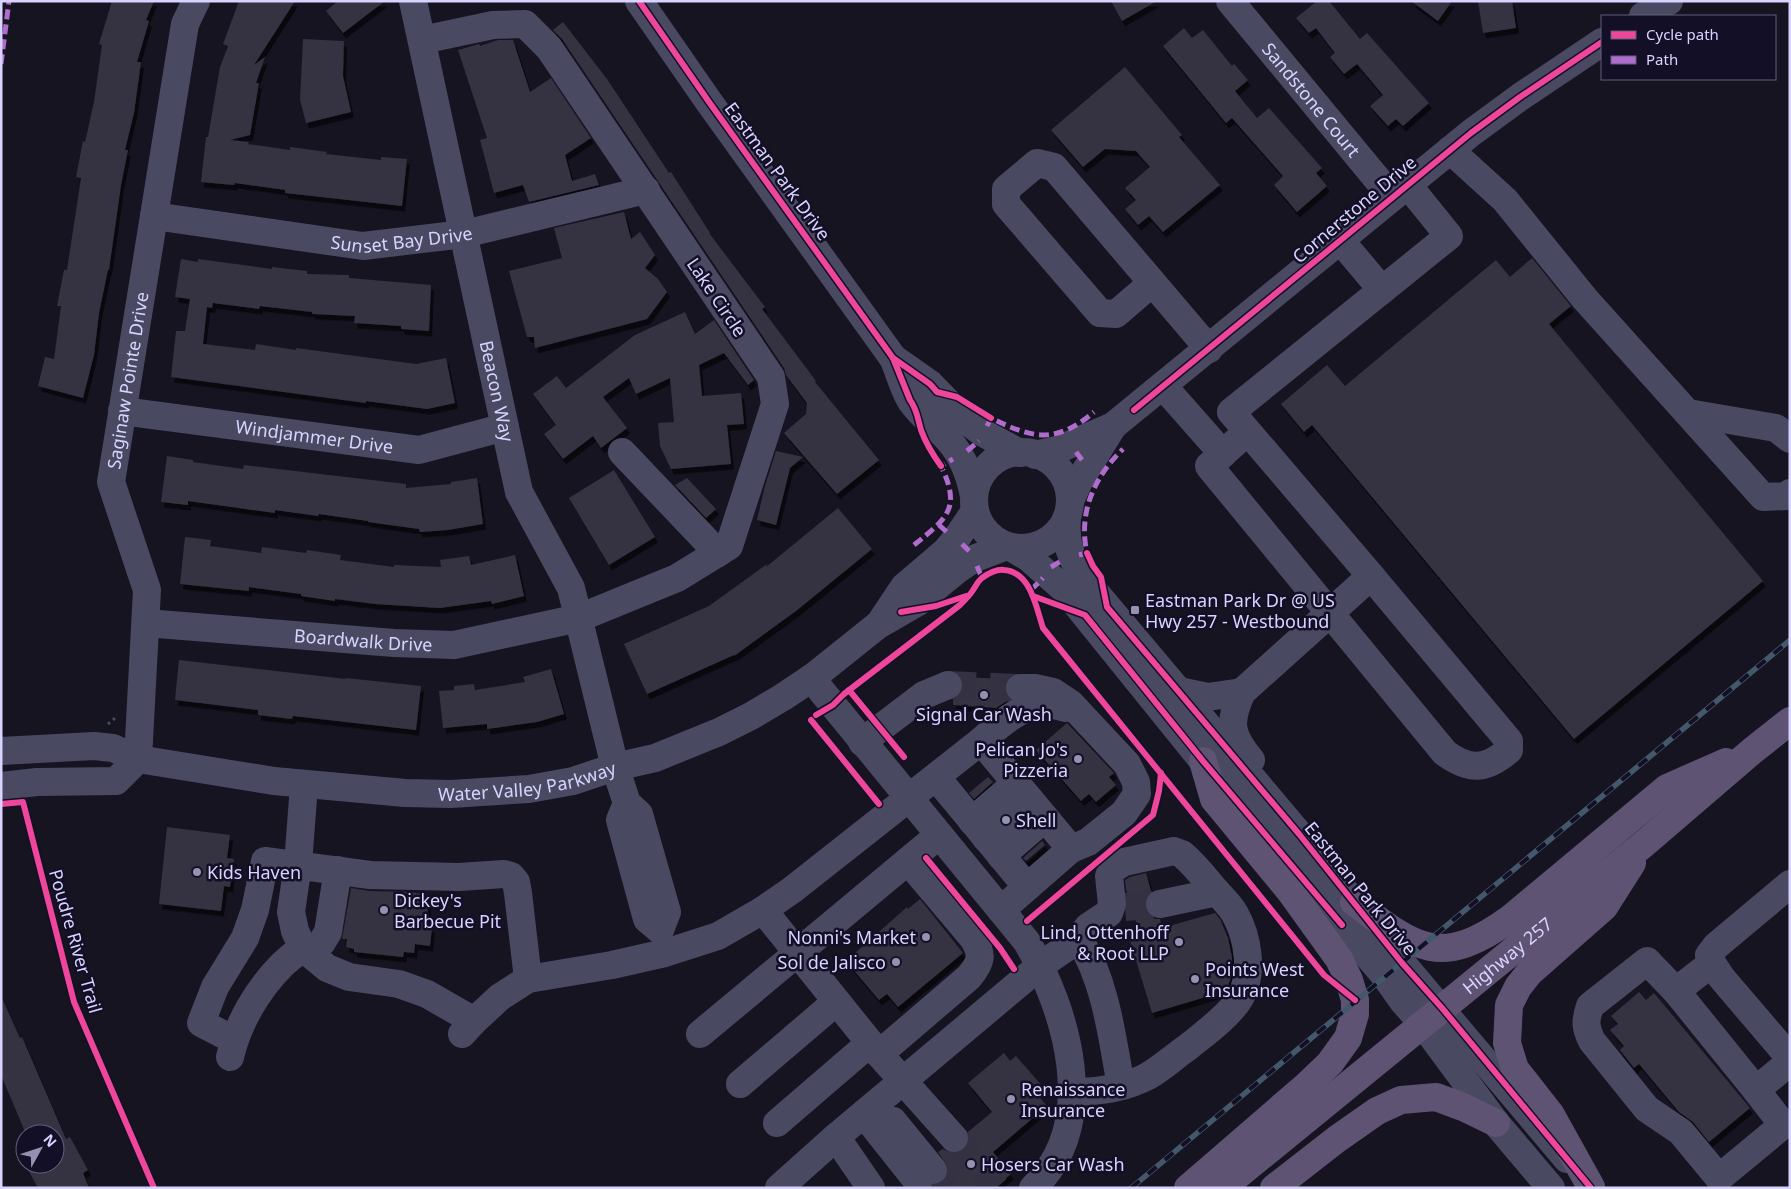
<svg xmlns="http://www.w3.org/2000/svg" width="1791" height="1189" font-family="'Noto Sans',sans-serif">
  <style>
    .building { fill: #343243; filter: url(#shadow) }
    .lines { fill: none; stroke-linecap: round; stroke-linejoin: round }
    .minor-tunnel { stroke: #333142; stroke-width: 28; stroke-dasharray: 28 14; stroke-linecap: butt }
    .path { stroke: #44505f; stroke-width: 3; stroke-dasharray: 2.5 4; stroke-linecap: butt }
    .minor { stroke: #4a4962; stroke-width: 28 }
    .major { stroke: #5e5373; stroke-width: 28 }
    .rail-casing { stroke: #43596b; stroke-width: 5.5 }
    .rail { stroke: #130f26; stroke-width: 4; stroke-dasharray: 11; stroke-linecap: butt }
    .quiet { stroke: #b06ccc; stroke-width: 5; stroke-dasharray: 10 5; stroke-linecap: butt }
    .cycleway-casing { stroke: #130f26; stroke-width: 9 }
    .cycleway { stroke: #ed469a; stroke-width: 6 }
    .poi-dot { fill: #9591b1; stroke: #130f26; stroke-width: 2 }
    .labels { text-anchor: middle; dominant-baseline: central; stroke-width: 5; stroke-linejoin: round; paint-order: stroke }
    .street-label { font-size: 18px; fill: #d9d4ff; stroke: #130f26 }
    .poi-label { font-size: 18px; fill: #d9d4ff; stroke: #130f26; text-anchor: start }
  </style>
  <defs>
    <filter id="shadow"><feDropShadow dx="3" dy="5.5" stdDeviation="0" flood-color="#0009"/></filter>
  </defs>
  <rect width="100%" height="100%" fill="#161421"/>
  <g class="building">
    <path d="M112 1H154L146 20 149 21 137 62H141L134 113 125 150H128L121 185 109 270H108L99 313 94 355 83 398 38 386 45 357 54 359 61 306H57L64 270H67L81 178 76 177 83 141 85 142 94 102 102 45 99 44Z"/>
    <path d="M239 1H295L254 65 265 57 256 83H259L250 135 230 140 249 142 248 144 290 150V147L327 152 326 154 381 160V157L407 159 402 206 285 193V190L235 183 234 185 201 182 206 137H208L220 67 228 46 223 44Z"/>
    <path d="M338 1H385L343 33 326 11Z"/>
    <path d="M1111 1H1157L1122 21Z"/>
    <path d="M1317 1H1329L1360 39 1367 33 1429 103 1403 126 1396 119 1388 126 1370 106 1383 95 1357 64 1344 74 1330 57 1335 53 1316 28 1309 33 1296 18Z"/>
    <path d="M1411 1H1452L1438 21Z"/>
    <path d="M1478 1H1512L1516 28 1483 33Z"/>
    <path d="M563 22 607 79 669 173 671 172 710 233H709L765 307 762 309 816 381 815 382 879 460 837 494 784 433 806 414 807 403 786 375 784 368 562 39 553 30Z"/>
    <path d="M1184 28 1192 38 1203 30 1232 66 1234 64 1248 80 1235 91 1257 118 1269 108 1322 168 1316 173 1327 186 1297 212 1274 185 1283 176 1232 118 1226 123 1163 46Z"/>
    <path d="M303 39 344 41 343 76 351 112 306 123 300 100Z"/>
    <path d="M498 40H513L530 92 551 78 591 138 565 155 572 181 595 174 599 185 529 202 523 185 494 193 480 140 487 138 458 50 479 44 480 46Z"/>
    <path d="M1125 67 1182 135 1179 137 1220 185 1163 232 1149 216 1138 225 1125 209 1136 200 1125 188 1150 167 1136 151 1105 149 1083 167 1051 130Z"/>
    <path d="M624 212 631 239 640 232 655 255 645 268 658 279 667 292 647 319 535 348 534 337H527L509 271 562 258 554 228Z"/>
    <path d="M1532 258 1571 306 1549 324 1763 581 1574 739 1312 425 1304 432 1281 404 1327 365 1345 386 1496 260 1510 277Z"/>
    <path d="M181 259 198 262V259L272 269V267L307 271V274L349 275V278L431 285 429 331 401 329V326L354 323 355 316 312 314V312L260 306 259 309 213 303 212 308 207 307 203 344 255 350 256 344 296 350V348L416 364 446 358 455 403 427 409 366 401V403L171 377 176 331H185L190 299 175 297Z"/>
    <path d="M685 312 695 334 714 320 754 380 748 385 724 353 699 365 702 396 741 393 744 424 727 425 731 464 671 469 660 446 658 423 674 422 670 378 636 394 629 378 603 397 627 428 601 448 593 436 563 459 544 434 556 425 533 394 557 376 566 388 635 335Z"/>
    <path d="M776 451 803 457 790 468 776 525 757 520 765 486Z"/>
    <path d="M167 456 193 460V462L243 469 244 465 406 484V488L451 484V482L477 478 483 524 448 530 420 532 419 529 368 522V521L319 514 318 516 275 510V513L188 501V505L161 502Z"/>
    <path d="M614 470 655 537 609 565 569 498Z"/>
    <path d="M687 478 716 509 706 518 675 485Z"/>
    <path d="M838 508 872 549 796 611 734 656V655L647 694 624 644 709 606 767 564 766 567Z"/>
    <path d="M185 537 211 540 210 546 261 553 262 547 306 553 307 550 341 555 340 560 394 567V565L441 567 440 560 469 556 471 565 515 555 524 596 492 604 491 601 440 608 375 604 335 599V601L301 596V594L249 587V591L180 584Z"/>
    <path d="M179 660 346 679V678L421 686 416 730 293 716 292 719 258 715V710L175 700Z"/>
    <path d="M551 669 564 714 537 722 487 729V724L443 728 439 691 454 690V686L474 684 475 690 525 682 523 677Z"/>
    <path d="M961 677 1007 679 1004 688 1006 695 1010 699 996 708 953 705V700L960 695 963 687Z"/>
    <path d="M1067 723 1114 773 1109 777 1116 785 1096 802 1089 794 1081 801 1036 750Z"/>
    <path d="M988 777 993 782 974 799 969 793Z"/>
    <path d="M167 827 230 835 227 858 234 859 230 887 224 886 221 911 159 904Z"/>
    <path d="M1042 841 1045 845 1026 861 1023 858Z"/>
    <path d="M1146 873 1151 891 1145 899V908L1149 915 1155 919H1160L1162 928 1215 913 1220 919 1228 938 1232 957V975L1226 991 1152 1013 1129 937 1140 934 1126 889 1125 880 1130 877Z"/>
    <path d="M351 888 370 891 410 892 429 895 426 926 432 927 430 946 415 944 414 953 404 952 403 957 354 952V949L346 947 347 939H342Z"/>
    <path d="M920 899 963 953 898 1007 887 994 879 1000 846 961 907 907 908 909Z"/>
    <path d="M1639 992 1646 1000 1654 993 1750 1108 1709 1142 1693 1122 1679 1112 1639 1064 1634 1068 1620 1050 1624 1046 1610 1030 1618 1024 1611 1016Z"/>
    <path d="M1 996 20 1038 22 1037 66 1139 70 1137 88 1170 83 1173 89 1188H38L25 1164H55V1134H26L1 1075Z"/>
    <path d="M1004 1053 1010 1061 1016 1056 1042 1086 1035 1092 1047 1106 993 1152 1011 1174 994 1188H932L933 1185 943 1182 948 1175V1167L938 1152 943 1149 950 1153H957L964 1150 969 1142 968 1132 992 1112 968 1083Z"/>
  </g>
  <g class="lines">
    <g class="minor-tunnel">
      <path d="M948 685 1020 688"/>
      <path d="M1125 907 1160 904"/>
      <path d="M954 1138 996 1188"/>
      <path d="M933 1170 948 1188"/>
    </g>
    <path class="path" d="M108 724 114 719 116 714"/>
    <g class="minor">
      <path id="s1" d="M413 1 519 492 571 588 615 767 627 803 639 814 667 912 660 930 647 919 620 820 627 803"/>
      <path d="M639 1 709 102 893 358C899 371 903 388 911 401 919 413 930 422 941 432 960 450 969 470 974 496"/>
      <path id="s2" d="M1230 1 1392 197"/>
      <path d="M1643 16 1669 1"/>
      <path d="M1450 150 1505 200 1585 299 1763 497 1788 496 1790 493"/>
      <path id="s3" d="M154 216 363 246 464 234 646 190"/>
      <path d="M1340 240 1382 290"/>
      <path d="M1152 283 1116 314 1100 313 1006 204V189L1037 163 1054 167 1209 349"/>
      <path d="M893 358 930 384 964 419 983 433 1020 453"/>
      <path d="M1163 386 1223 454"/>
      <path id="s4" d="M122 411 419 450 505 427"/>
      <path d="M1688 413 1776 428 1790 439"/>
      <path d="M1247 432 1209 466 1445 753C1470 771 1486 770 1509 750V741L1371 576 1231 412 1449 236 1407 184"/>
      <path d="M622 452 718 553"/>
      <circle cx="1022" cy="500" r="48"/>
      <path d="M1035 455 1057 450 1113 426 1471 133 1520 97 1602 42"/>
      <path d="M1070 501 1078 483 1113 426"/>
      <path d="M1067 517C1065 545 1070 555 1084 579L1299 834 1402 963 1567 1159"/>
      <path d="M1012 548 1029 558 1064 589 1203 761 1385 976 1402 1000 1422 1023 1496 1123 1551 1188"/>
      <path d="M882 620 904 587 945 552 956 539 975 511"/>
      <path id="s5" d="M146 623 394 643 454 645 579 618 677 578 729 546 775 404 771 377 549 48 525 24 493 25 422 40"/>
      <path d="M811 678 1027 942C1067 1011 1101 1123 1033 1188"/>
      <path d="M1020 688H1035L1053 692 1071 704 1127 764 1136 782 1137 794 1124 813 1088 842 1071 849"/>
      <path d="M1179 691 1208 697 1242 692"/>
      <path d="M981 741C1007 718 1029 697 1066 708"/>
      <path d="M862 742 924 695 948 685"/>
      <path id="s6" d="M1 751 94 746 113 748 138 759 274 781 405 793 451 794 529 789 573 781 615 767 655 758 719 732 751 716 783 697 813 677 878 625 918 602 957 570 973 559 1007 546"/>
      <path id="s7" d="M138 759 147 590 111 482 185 24 196 1"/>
      <path d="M1251 760C1230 735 1228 722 1242 692L1371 576"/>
      <path d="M936 777 1027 887"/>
      <path d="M304 785 298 864 291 912 295 931 303 948 327 968 349 977 399 984 427 994 474 1021"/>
      <path d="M1 786 37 782 116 781 138 759"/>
      <path d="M972 821 1016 783"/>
      <path d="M986 838 1030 800"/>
      <path d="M1001 856 1045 818"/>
      <path d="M1790 884 1716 946 1709 955 1712 963 1721 977 1790 1058"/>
      <path d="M1160 904 1217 892"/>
      <path d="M763 910 879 1054 954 1138"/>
      <path d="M1079 939C1106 982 1112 1037 1121 1086"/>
      <path d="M310 954 322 942 328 932 338 870"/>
      <path d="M1712 963 1676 991 1647 961 1590 1006C1585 1021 1585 1027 1592 1041L1647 1109 1681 1132 1719 1178 1783 1125 1756 1090 1790 1062"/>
      <path d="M1676 991 1756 1090"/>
      <path d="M462 1034 474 1021 500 997 528 979 612 965 665 953 718 936 763 910 792 890 981 741 1071 849 1001 910"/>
      <path d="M700 1034 939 835"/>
      <path d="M234 1040 201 1023 215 987 245 938 255 910 265 861 370 875 459 877 504 874 511 876 516 882 518 893 528 979"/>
      <path d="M879 1054 969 977C982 961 983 955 973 938L908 861"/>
      <path d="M230 1057C238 1023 257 990 282 965 288 959 296 953 303 948"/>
      <path d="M740 1084 836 1002"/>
      <path d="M864 1114 918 1182"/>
      <path d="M893 1121 933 1170"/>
      <path d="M777 1123 870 1043"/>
      <path d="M836 1137 871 1188"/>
      <path d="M779 1188 836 1137 1041 965 1079 939 1088 927 1109 913 1112 904 1109 876 1113 869 1124 862 1174 851 1182 854C1195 865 1205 878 1216 891 1222 898 1230 905 1235 914 1248 937 1254 974 1240 998 1230 1015 1204 1034 1188 1047 1175 1056 1162 1068 1148 1076 1124 1089 1097 1092 1071 1092"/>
    </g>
    <g class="major">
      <path d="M1354 902C1416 949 1441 969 1511 918L1667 788 1726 762"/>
      <path d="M1591 1187 1551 1115 1515 1069 1507 1043 1509 1005 1518 987 1529 973 1604 907 1632 863"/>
      <path d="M1188 1188 1306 1086 1330 1063 1348 1038 1355 1014V1000L1349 980 1339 959 1290 891 1214 799 1203 761"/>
      <path id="s8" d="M1222 1188 1645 843 1752 751 1790 721"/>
      <path d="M1274 1188 1337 1139 1377 1111 1401 1100 1436 1097 1463 1107 1496 1123"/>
    </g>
    <defs>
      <path id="rail" d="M1131 1188 1790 640"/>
    </defs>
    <use href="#rail" class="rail-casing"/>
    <use href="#rail" class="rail"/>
    <g class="quiet">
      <path d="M1 64 9 1"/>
      <path d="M987 426 991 418C1033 439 1056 444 1094 412"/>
      <path d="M967 451 979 441"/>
      <path d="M1076 452 1082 460"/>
      <path d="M939 525 949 534"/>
      <path d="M962 544 970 552"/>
      <path d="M914 545C946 519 962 509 941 466L953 459"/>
      <path d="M1079 555 1087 553C1078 513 1094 477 1123 449"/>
      <path d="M977 566 982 578"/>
      <path d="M1051 567 1063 560"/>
      <path d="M1031 590 1043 578"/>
    </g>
    <defs>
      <g id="cycleway">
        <path d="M639 1 709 102 893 358 910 400C917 409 918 420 921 430 926 444 933 455 941 466"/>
        <path d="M893 358 930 384 937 392 957 397 991 418"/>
        <path d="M1134 410 1471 133 1520 97 1602 42"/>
        <path d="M1087 553 1093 566 1101 577 1107 607 1299 834 1402 963 1442 1008 1591 1188"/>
        <path d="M1033 596 1085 615 1203 761 1342 925"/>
        <path d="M901 612 936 606 966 596"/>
        <path d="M849 690 904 757"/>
        <path d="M816 715 833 705 844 694 960 605C964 601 968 597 971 593 975 588 977 582 982 578 989 573 996 569 1004 570 1031 572 1036 607 1043 628L1324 975 1355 1000"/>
        <path d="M811 720 879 804"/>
        <path d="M1 804 23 802 74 1002 154 1188"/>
        <path d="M926 858 1000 948 1014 969"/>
        <path d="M1027 921 1153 815 1159 791 1161 773"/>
      </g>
    </defs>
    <use href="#cycleway" class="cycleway-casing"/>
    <use href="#cycleway" class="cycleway"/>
  </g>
  <g class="poi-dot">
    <rect x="1130" y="605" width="10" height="10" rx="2.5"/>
    <circle cx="984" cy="695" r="5"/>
    <circle cx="1078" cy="759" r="5"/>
    <circle cx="1006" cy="820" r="5"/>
    <circle cx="197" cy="872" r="5"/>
    <circle cx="384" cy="910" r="5"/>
    <circle cx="926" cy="937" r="5"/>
    <circle cx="1179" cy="942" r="5"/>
    <circle cx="896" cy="962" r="5"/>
    <circle cx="1195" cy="979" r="5"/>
    <circle cx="1011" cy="1099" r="5"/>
    <circle cx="971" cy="1164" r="5"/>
  </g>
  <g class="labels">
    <g class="street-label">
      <text stroke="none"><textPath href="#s2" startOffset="128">Sandstone Court</textPath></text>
      <text transform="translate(778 171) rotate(54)">Eastman Park Drive</text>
      <text transform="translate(1354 209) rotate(-40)">Cornerstone Drive</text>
      <text stroke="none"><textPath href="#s3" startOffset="250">Sunset Bay Drive</textPath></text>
      <text transform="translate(717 297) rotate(56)">Lake Circle</text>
      <text stroke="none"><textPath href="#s7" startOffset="386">Saginaw Pointe Drive</textPath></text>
      <text stroke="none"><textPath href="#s1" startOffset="399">Beacon Way</textPath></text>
      <text stroke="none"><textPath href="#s4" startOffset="194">Windjammer Drive</textPath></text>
      <text stroke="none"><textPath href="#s5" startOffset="218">Boardwalk Drive</textPath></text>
      <text stroke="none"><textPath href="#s6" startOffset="532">Water Valley Parkway</textPath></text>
      <text transform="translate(1361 888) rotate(51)">Eastman Park Drive</text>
      <text transform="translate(76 941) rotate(74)">Poudre River Trail</text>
      <text stroke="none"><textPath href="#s8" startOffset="368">Highway 257</textPath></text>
    </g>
    <g class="poi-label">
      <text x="1145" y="600">Eastman Park Dr @ US<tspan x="1145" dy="21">Hwy 257 - Westbound</tspan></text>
      <text x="984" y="714" text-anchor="middle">Signal Car Wash</text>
      <text x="1068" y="749" text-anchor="end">Pelican Jo's<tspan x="1068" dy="21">Pizzeria</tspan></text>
      <text x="1016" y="820">Shell</text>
      <text x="207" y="872">Kids Haven</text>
      <text x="394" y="900">Dickey's<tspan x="394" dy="21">Barbecue Pit</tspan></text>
      <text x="1169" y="932" text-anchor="end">Lind, Ottenhoff<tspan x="1169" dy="21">&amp; Root LLP</tspan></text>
      <text x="916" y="937" text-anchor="end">Nonni's Market</text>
      <text x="886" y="962" text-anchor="end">Sol de Jalisco</text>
      <text x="1205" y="969">Points West<tspan x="1205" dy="21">Insurance</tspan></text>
      <text x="1021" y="1089">Renaissance<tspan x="1021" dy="21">Insurance</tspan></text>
      <text x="981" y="1164">Hosers Car Wash</text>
    </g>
  </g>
  <rect width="1791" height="1189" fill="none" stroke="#d9d4ff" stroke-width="5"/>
  <rect x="1601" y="15" width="175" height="65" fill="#130f26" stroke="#625e7d"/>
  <rect x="1611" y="31" width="25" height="8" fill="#ed469a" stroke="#625e7d"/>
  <text x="1646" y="40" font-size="15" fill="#d9d4ff">Cycle path</text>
  <rect x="1611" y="56" width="25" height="8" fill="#b06ccc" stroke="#625e7d"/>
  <text x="1646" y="65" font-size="15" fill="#d9d4ff">Path</text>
  <g transform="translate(40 1149) rotate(50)"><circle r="24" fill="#130f26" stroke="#625e7d"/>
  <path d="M0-4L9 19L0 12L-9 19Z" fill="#9591b1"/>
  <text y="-8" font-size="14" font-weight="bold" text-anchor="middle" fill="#d9d4ff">N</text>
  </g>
</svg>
